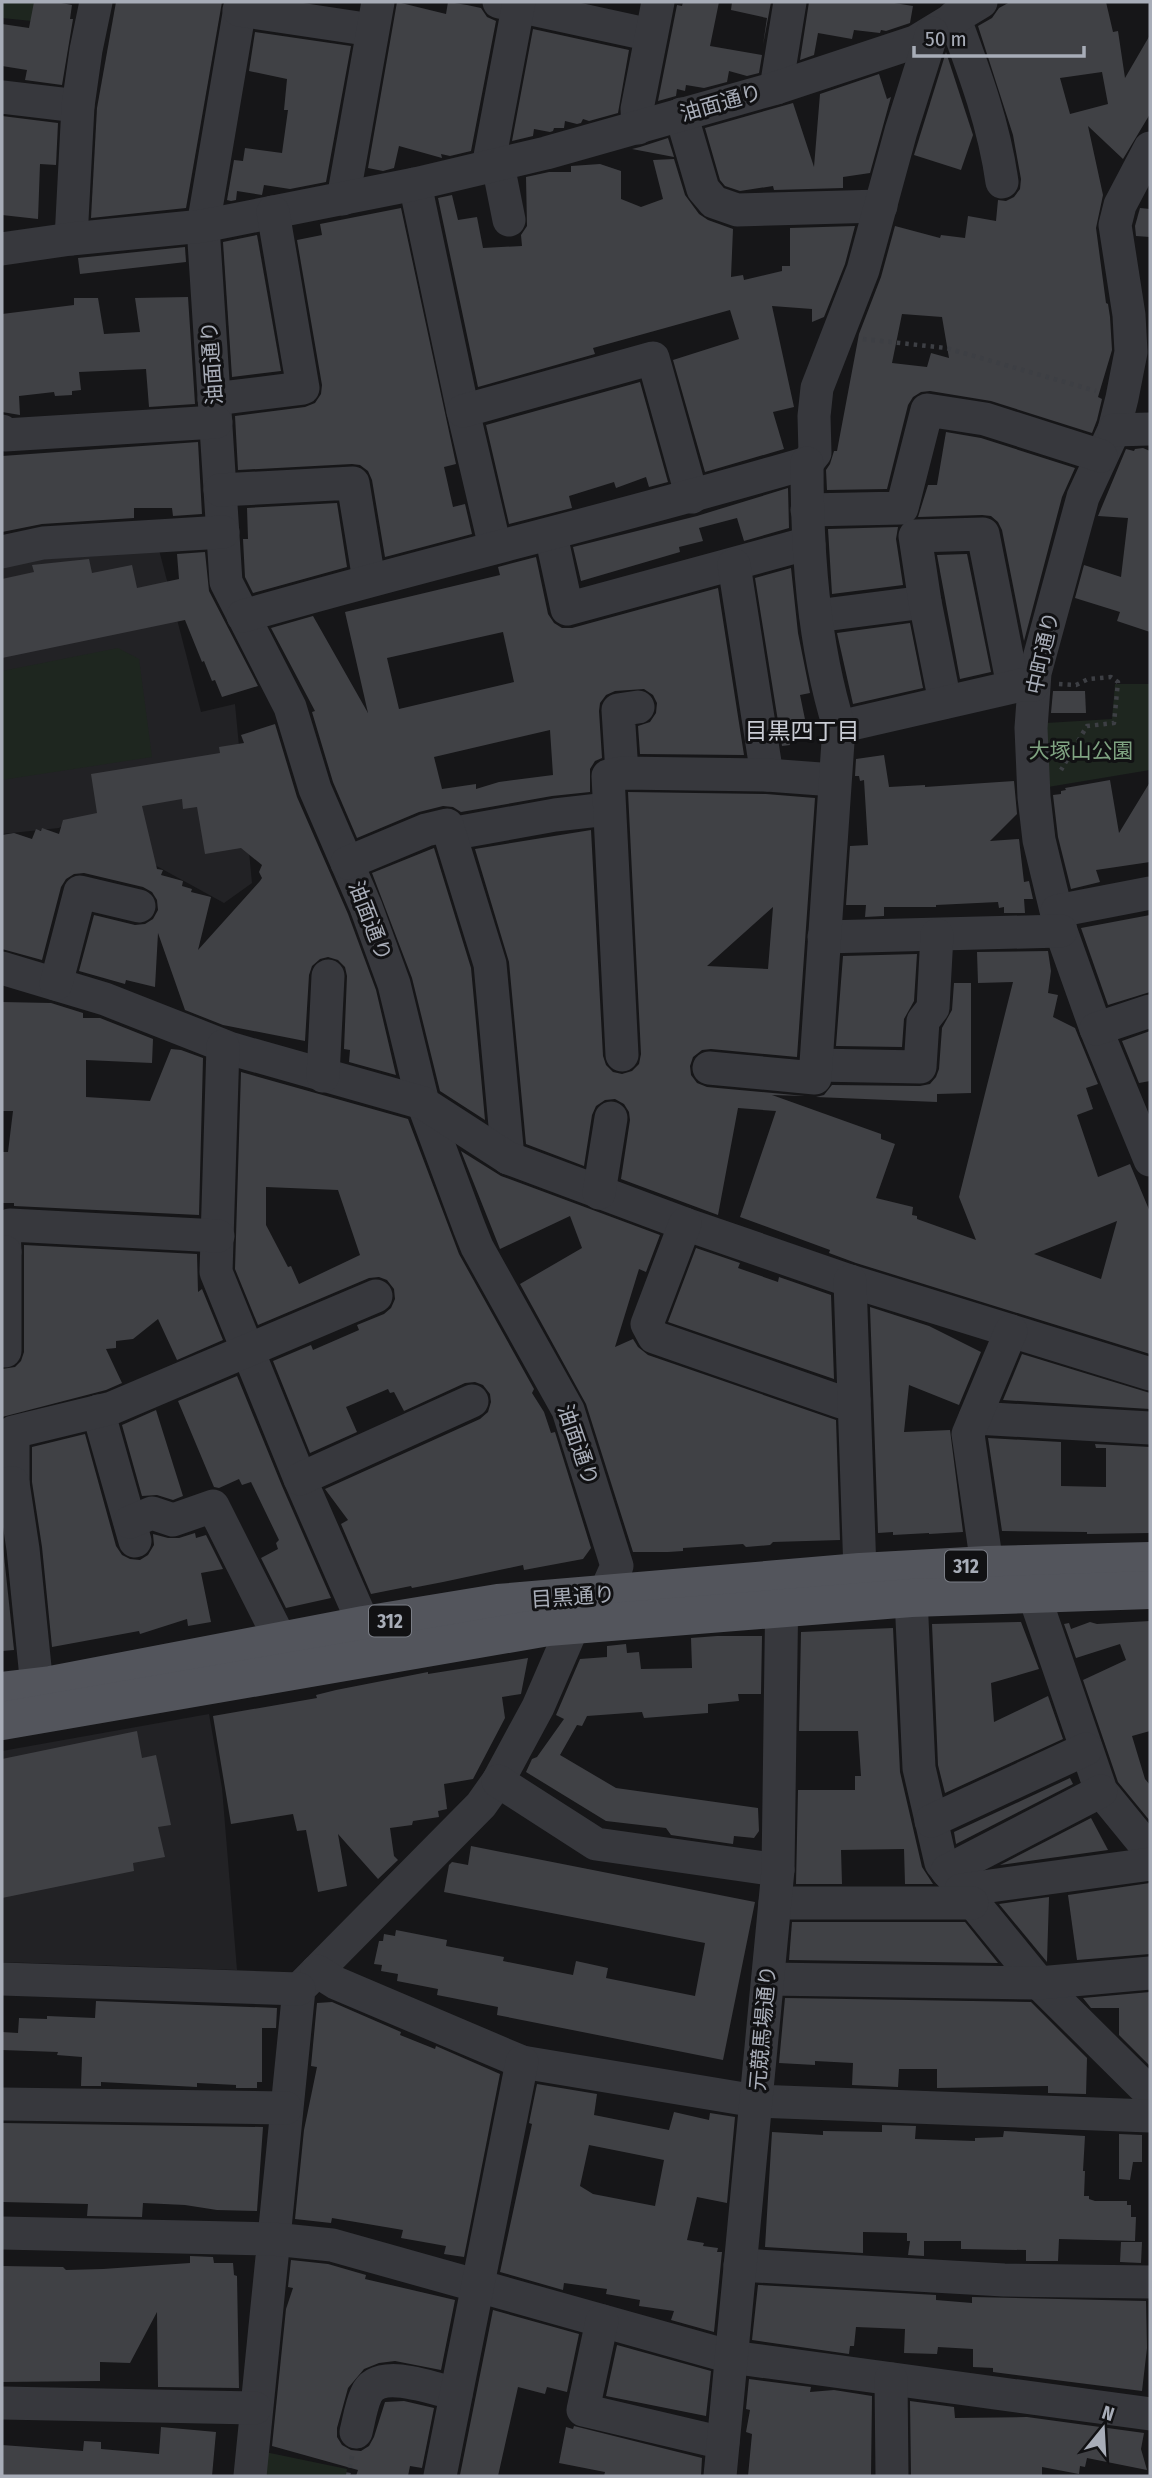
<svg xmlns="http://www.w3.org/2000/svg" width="1152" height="2478" font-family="'Fira Sans Condensed','Noto Sans JP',sans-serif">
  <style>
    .built { fill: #222225 }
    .green { fill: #1e261f }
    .building { fill: #404145; fill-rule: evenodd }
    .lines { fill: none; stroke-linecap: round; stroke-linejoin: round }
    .path { stroke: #3d3f44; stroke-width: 4.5; stroke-dasharray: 3.5 5; stroke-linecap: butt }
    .minor { stroke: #37383d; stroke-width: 33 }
    .major { stroke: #53555c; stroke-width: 38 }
    .labels { text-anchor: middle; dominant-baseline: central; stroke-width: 6; stroke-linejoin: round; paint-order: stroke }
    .shield { fill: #111113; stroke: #7b7e86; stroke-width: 2 }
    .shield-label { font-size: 19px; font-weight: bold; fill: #a8adb8 }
    .street-label { font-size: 21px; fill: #a8adb8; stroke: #111113 }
    .park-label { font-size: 21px; fill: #7fa381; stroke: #111113 }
    .neighbourhood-label { font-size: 23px; fill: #c9ccd4; stroke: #111113 }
  </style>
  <rect width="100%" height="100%" fill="#161618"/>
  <g class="built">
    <path d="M158 546 201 712 235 704 252 883 224 903 71 819 59 828 2 834V565L45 552Z"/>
    <path d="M209 1714 222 1788 237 1970 2 1962V1751Z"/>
  </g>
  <g class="green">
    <path d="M2 2H36L32 21 2 18Z"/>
    <path d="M118 648 139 659 152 757 2 780V671Z"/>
    <path d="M1115 684H1150V770L1048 787 1046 723 1112 719Z"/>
    <path d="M265 2452 347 2469 346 2476H264Z"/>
  </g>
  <g class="building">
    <path d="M34 2H56L72 5 70 19H73L62 85 25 80 27 70 2 66V24L29 28Z"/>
    <path d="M116 2H222L186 208 91 218 97 108Z"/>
    <path d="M397 2 446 14 448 2 467 5 481 8 487 17 496 21 471 151 450 156 441 154 442 158 399 146 394 168 383 171 368 168Z"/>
    <path d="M683 2H719L710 46 762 55 759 73 747 76 729 71 727 82 704 88 686 85 685 91 677 89 676 96 658 101 677 5 682 6Z"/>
    <path d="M732 2H771L763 45 767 18 731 10Z"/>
    <path d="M809 2H888L913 6 910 23 886 31 881 30 880 33 854 30 852 39 818 33 814 55 800 60Z"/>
    <path d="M1010 2H1106L1113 32 1118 31 1125 78 1150 35V114L1123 159 1088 126 1103 195 1096 228 1106 303 1108 304 1110 317 1112 350 1098 397 1102 399 1097 420 1092 433 991 401 930 391 921 392 913 397 908 405 887 489 827 490 826 470 830 464 834 451H837L859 334 881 277 895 226 940 238 941 235 965 238 968 216 996 221 998 200 1006 201 1014 197 1020 189 1021 179 1013 135 978 26 992 18 999 8ZM1102 72 1108 104 1070 114 1060 78ZM902 314 942 317 949 358 931 353 927 367 892 363Z"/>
    <path d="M533 29 629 50 618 113 589 121 583 119 581 123 577 124 565 121 564 128H554L553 131 550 132 534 129 533 136 512 141Z"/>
    <path d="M255 32 351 46 326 182 290 189 264 185 262 195 237 191 236 200 231 201 227 200 234 160 243 161 245 148 282 153 288 110H284L287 79 249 71Z"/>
    <path d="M946 52 973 135 961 170 914 155Z"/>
    <path d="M879 74 887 99 891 97 870 173 843 177V188L774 190 773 186 740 191 725 186 720 180 705 128 793 103 814 167 820 94Z"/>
    <path d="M2 116 58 123 56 165 40 164 38 219 2 215Z"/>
    <path d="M668 138 674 157 632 149 640 147Z"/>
    <path d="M674 159 685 195 699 214 708 220 733 229 731 277 743 275 744 280 782 271V266H790V228L855 226 845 264 824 317 812 322V309L772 306 794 407 773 412 784 449 705 472 673 360 739 339 730 310 593 348 595 354 478 387 438 198 452 195 458 220 477 217 483 248 522 246 521 235 527 226 526 177 549 172H571V166L600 164 621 171V199L641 207 663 199 653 160Z"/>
    <path d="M401 208 456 464 444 467 453 507 465 504 472 534 385 557 372 480 368 471 360 465 352 464 238 470 235 416 305 407 315 403 321 394 322 385 297 240 322 235 320 224Z"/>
    <path d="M1140 208 1150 209V237L1136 236 1135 226Z"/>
    <path d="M257 235 281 371 232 377 223 242Z"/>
    <path d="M185 247 186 262 80 274 78 258Z"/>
    <path d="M188 297 195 404 149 407 146 369 79 372 81 390 72 391V395L55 396 54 392 19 396 20 415 2 412V314L74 305V298H98L104 334 140 332 135 298Z"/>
    <path d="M640 382 668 482 649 487 646 477 616 488 614 482 569 496 572 508 509 524 486 425Z"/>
    <path d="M946 432 981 438 1075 468 1062 497 1024 641 1002 530 998 522 991 516 982 515 918 517 928 485H937Z"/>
    <path d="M198 442 202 514 173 516 172 508H134V518L42 524 2 532V456Z"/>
    <path d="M1143 448 1150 451V632L1117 621 1120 612 1075 598 1084 565 1121 577 1128 518 1098 516 1126 449 1134 451 1135 449Z"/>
    <path d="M788 488 789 528 744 541 737 518 699 528 703 541 679 547 680 552 581 581 573 547 697 516Z"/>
    <path d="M337 503 347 567 253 593 245 577 243 539H248L247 508Z"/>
    <path d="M898 527 896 539 903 585 832 594 828 529Z"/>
    <path d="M205 552 209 591 258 686 222 697 215 680 212 681 204 661 202 662 185 620 2 658V579L34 572 32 565 89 559 92 573 132 565 137 588 179 579 177 554Z"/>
    <path d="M967 554 991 672 960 679 937 555Z"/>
    <path d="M536 557 548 614 554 623 562 628H572L718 588 744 755 640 754 638 726 650 722 656 713 657 703 653 695 644 689 615 691 606 695 600 703 599 711 602 758 595 761 590 769V792L552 796 461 812 453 807 443 806 419 812 357 838 333 782 312 712 315 711 271 628 313 616 368 713 345 612 500 575 498 567ZM503 632 514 682 399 709 387 658ZM550 730 553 775 499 782 476 789V784L442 789 434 757Z"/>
    <path d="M791 568 798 633 810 693 800 695 807 729 795 732 796 737 788 738 790 745 782 746 755 578Z"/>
    <path d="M910 623 923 688 853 704 837 633Z"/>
    <path d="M1053 691H1085L1086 713H1051Z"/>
    <path d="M275 724 297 797 348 914 376 990 396 1075 349 1062 350 1050 344 1049 347 976 345 967 338 960 328 957 320 959 312 966 309 975 305 1041 223 1025 185 1010 158 933 155 987 126 980 125 984 79 971 94 915 135 925 145 924 153 919 158 910 157 900 152 892 143 887 84 873 74 874 66 879 61 887 42 960 2 949V835L14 833 32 839 36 829 41 831 42 828 59 834 63 820 97 813 91 774 220 753 219 747 244 743 241 735ZM182 799 183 809 197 807 205 854 241 848 262 865 259 872 262 878 260 881 198 950 211 897 191 892 192 889 182 886 183 881 161 875 163 870 157 869 142 806Z"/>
    <path d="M884 755 889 787 925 785V787L1014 781 1017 814 990 841 1019 839 1024 882 1029 881 1033 899H1024L1025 913H1004V907L999 908 998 902 936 905V907H884V916L865 917 866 905H846L850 846 868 845 864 780 860 781 859 776H855L856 759Z"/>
    <path d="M1110 780 1119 833 1150 782V862L1096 870 1100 882 1071 889 1058 837 1053 795 1061 794V791L1066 790 1065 788Z"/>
    <path d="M628 792 766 794 815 798 797 1057 711 1049 702 1050 693 1057 690 1066 691 1075 697 1083 707 1087 805 1096 772 1095 881 1134V1139L895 1144 876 1198 913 1207 912 1215 917 1216V1219L976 1240 959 1197 1013 982 978 983 977 952 1048 951 1051 971 1048 993 1058 995 1053 1017 1075 1028 1098 1084 1086 1088 1093 1109 1077 1115 1098 1177 1130 1164 1150 1212V1354L856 1263 829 1253 830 1250 740 1217 776 1111 738 1108 718 1215 621 1179 630 1120 629 1112 624 1104 615 1099 605 1100 596 1106 592 1115 584 1166 526 1144 509 962 475 849 591 830 603 1056 606 1065 613 1072 622 1074 632 1071 639 1064 641 1054ZM773 907 768 969 707 966ZM1117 1221 1101 1279 1034 1254Z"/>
    <path d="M434 848 471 968 485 1120 440 1091 412 978 372 873Z"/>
    <path d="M1150 915V992L1108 1005 1081 928Z"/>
    <path d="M917 954 914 1001 904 1019 902 1047 836 1046 843 956Z"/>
    <path d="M954 983H971V1093L937 1094V1102L816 1097 824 1095 832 1085 920 1086 930 1084 936 1077 939 1069 942 1028 952 1010Z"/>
    <path d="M2 1002 51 1003 83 1013V1018H100L153 1039 152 1063 86 1060V1097L150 1101 171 1049 181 1050 203 1058 199 1215 14 1206V1203H2V1152H8L13 1111H2Z"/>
    <path d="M1150 1031V1081L1139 1083 1122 1041Z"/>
    <path d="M241 1072 408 1119 459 1254 534 1389 532 1393 544 1412 551 1433 555 1432 591 1548 583 1559 524 1570 523 1565 443 1582 412 1588 411 1586 371 1594 341 1524 348 1520 325 1489 480 1419 488 1412 491 1402 490 1394 483 1385 475 1382 465 1383 404 1411 394 1392 390 1393 388 1389 346 1407 357 1432 310 1453 273 1361 311 1345 313 1350 359 1330 357 1325 384 1314 391 1308 395 1299 394 1289 387 1280 379 1277 369 1278 258 1325 235 1269ZM266 1187 338 1190 360 1255 299 1284 291 1266 288 1267 266 1225Z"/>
    <path d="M461 1151 501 1176 660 1235 646 1272 639 1269 615 1347 633 1339 638 1347 648 1355 836 1420 840 1540 773 1542 770 1545 746 1547 743 1544 683 1548V1551L668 1552H633L586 1404 520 1284 582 1248 570 1216 500 1249Z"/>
    <path d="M24 1245 197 1254 198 1292 202 1289 223 1340 177 1360 158 1319 133 1339 116 1341V1348L106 1349 122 1383 106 1390 2 1417V1369L15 1367 21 1361 24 1352Z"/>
    <path d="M696 1248 740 1263 738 1268 778 1282 779 1277 831 1295 834 1379 668 1322Z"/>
    <path d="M870 1307 929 1326 981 1352 959 1405 909 1385 904 1432 950 1430 963 1532 929 1534V1533L893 1535V1532L878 1533Z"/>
    <path d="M1022 1354 1150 1393V1409L1003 1400Z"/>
    <path d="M237 1376 282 1486 331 1598 286 1608 261 1558 278 1549 276 1543 279 1540 251 1482 242 1485 239 1479 219 1488 214 1487 178 1401Z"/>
    <path d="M156 1410 183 1496 173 1500 157 1495 142 1496 122 1425Z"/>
    <path d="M85 1434 116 1546 122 1555 130 1559 140 1560 148 1555 154 1545 153 1534 168 1538H179L195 1533 196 1538 206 1535 223 1569 201 1573 211 1622 188 1626 187 1619 140 1634 139 1631 52 1647 42 1547 32 1482V1447Z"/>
    <path d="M988 1438 1061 1442V1486L1106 1487V1448H1096L1095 1444 1150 1447V1533L1087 1534V1532L1002 1531Z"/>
    <path d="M2 1537 14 1650 2 1651Z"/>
    <path d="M1150 1621V1731L1132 1736 1145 1779 1150 1785V1821L1118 1782 1083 1680 1126 1660 1120 1644 1076 1658 1064 1624 1069 1623 1071 1629 1090 1622 1097 1624Z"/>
    <path d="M1021 1622 1039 1669 991 1683 994 1722 1048 1696 1063 1739 945 1793 938 1765 932 1624Z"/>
    <path d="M893 1628 900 1772 922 1867 933 1884H905L904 1849 841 1850 842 1884H796L798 1790H855V1776H861L858 1731H799L801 1632Z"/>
    <path d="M717 1636H762L761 1694H738L739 1701 708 1704V1713L644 1718 642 1712 587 1716 582 1726 577 1725 560 1755 616 1788 758 1808 759 1831 754 1838 734 1836 733 1844 671 1835 666 1828 606 1821 526 1772 532 1759 537 1757 564 1719 556 1715 580 1659 607 1657V1646L626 1644 627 1653 639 1652 641 1669 692 1668 691 1638Z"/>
    <path d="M528 1658 521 1694 502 1697 505 1718 473 1779 444 1784 447 1809 438 1811 439 1817 413 1821 412 1825 390 1828 394 1856 398 1860 378 1879 338 1834 347 1886 318 1892 306 1830 297 1831 293 1814 231 1824 213 1716 317 1698 316 1695 336 1690 428 1672V1674Z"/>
    <path d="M137 1731 142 1758 156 1755 171 1825 158 1827 165 1857 133 1863 134 1871 2 1898V1759Z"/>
    <path d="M1070 1778 1073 1784 956 1844 954 1832Z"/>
    <path d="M1091 1818 1108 1850 1000 1865Z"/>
    <path d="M471 1846 755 1902 723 2060 497 2015 498 2007 437 1995 438 1989 397 1981 398 1974 381 1971 382 1965 374 1964 379 1941H383L384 1934 395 1936 396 1930 447 1940 446 1946 504 1957 503 1961 573 1975 576 1961 608 1968 606 1978 695 1996 705 1943 444 1892 449 1865 452 1862 468 1865Z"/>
    <path d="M1150 1883V1954L1077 1960 1068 1895Z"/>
    <path d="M1049 1897 1047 1962 999 1904Z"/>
    <path d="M792 1922H965L998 1963 789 1960Z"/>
    <path d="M1150 1992V2066L1119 2035V2008H1091L1083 1998Z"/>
    <path d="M785 1998 1031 2002 1087 2058 1086 2094 1048 2093V2086L937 2088V2069H899L898 2087 852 2085 853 2063 815 2061V2065L779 2063Z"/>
    <path d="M96 2001 277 2008 276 2028H262V2082H257V2088H236V2085L197 2083V2087L101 2082V2086H81L82 2057 57 2055 58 2052 2 2050V2032L18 2033 19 2018 47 2019V2016L95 2018Z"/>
    <path d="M332 2002 401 2032 400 2035 435 2049 436 2046 500 2074 464 2257 444 2254 446 2246 401 2238 403 2230 332 2218 331 2223 295 2219 304 2130 317 2067 311 2066 317 2003Z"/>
    <path d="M537 2084 597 2094 594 2115 669 2130 674 2112 709 2120 710 2113 735 2117 727 2203 697 2197 687 2240 704 2243 703 2246 718 2248 717 2252H722L714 2332 671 2320 674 2311 639 2306 640 2300 606 2294 607 2289 564 2283 563 2290 500 2272 532 2124 529 2123ZM589 2145 664 2160 655 2206 593 2194 580 2186Z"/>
    <path d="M2 2123 263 2127 257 2211 217 2210 185 2205 143 2203 142 2217 87 2216 88 2204 2 2202Z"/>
    <path d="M882 2125 916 2126 915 2139 975 2141V2138L1003 2137 1004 2131 1085 2136 1083 2171H1085L1084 2196H1089V2199L1095 2201H1127V2205H1131V2217H1136L1135 2241 1059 2239 1058 2261H1026V2250L961 2249V2241H924V2256L908 2255 910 2241H907V2233L863 2232V2253L765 2247 772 2132 823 2135V2131L882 2132Z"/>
    <path d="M1119 2134 1142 2135V2162H1133L1130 2180 1119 2179Z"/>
    <path d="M1121 2242H1142L1141 2263 1120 2262Z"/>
    <path d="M190 2256 213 2257 214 2263H233L234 2275 237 2276 239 2388 158 2387 157 2312 130 2363 100 2362V2381L2 2382V2266L63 2267 66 2270 103 2269 190 2263Z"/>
    <path d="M291 2260 328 2264 366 2275 365 2279 455 2300 441 2370 395 2361 379 2363 364 2369 348 2388 337 2428V2437L342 2445 351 2450 361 2451 369 2446 374 2437 385 2402 404 2401 434 2408 422 2468 410 2466 408 2476H356L358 2470 272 2446 286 2309 293 2288 288 2287Z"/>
    <path d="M758 2285 936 2295V2300L972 2303V2297L1146 2301 1147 2348 1142 2391 993 2372V2368L973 2367V2349L938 2347 937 2354 904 2353 905 2329 856 2327 854 2346H850L849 2354 752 2340Z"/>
    <path d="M493 2310 579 2334 567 2392 547 2387 545 2394 518 2387 498 2476 460 2475Z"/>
    <path d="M617 2345 711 2371 706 2416 606 2396Z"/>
    <path d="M749 2379 811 2387 810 2392 834 2390 872 2396 871 2476H748L752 2434 746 2432 750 2410 746 2409Z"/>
    <path d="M910 2401 954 2407 955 2418 1027 2417 1144 2433 1141 2449 1147 2470 1087 2458 1085 2467 1080 2466 1079 2474 1042 2467V2476H911Z"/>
    <path d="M574 2426 702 2458 701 2476H604L605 2472 559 2463 566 2427 573 2429Z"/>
    <path d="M161 2427 216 2432 212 2476H2V2445L83 2451 84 2441 101 2442V2449L159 2454Z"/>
  </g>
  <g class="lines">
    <g class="path">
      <path d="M863 339 946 348 1096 391"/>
      <path d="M1059 684 1076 685 1088 679 1111 677 1118 682 1114 723 1087 726 1061 770"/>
      <path d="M348 2476 352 2456"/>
    </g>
    <g class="minor">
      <path d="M241 2 203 226 226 582 290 707 315 789 366 907 394 984 423 1103 469 1227 477 1247 568 1410 617 1566 604 1595 574 1624 538 1707 498 1781 481 1805 299 1989 250 2476"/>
      <path d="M499 2 651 35"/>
      <path d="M239 10 372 30"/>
      <path d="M954 17C974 71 994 124 1002 182"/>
      <path d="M776 88 790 2"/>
      <path d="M2 97 78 106"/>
      <path d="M681 114 703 189 714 202 737 210 881 206"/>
      <path d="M638 128 637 109 658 2"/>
      <path d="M1150 148 1120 205 1115 225 1129 315 1131 352 1122 398 1114 430 1083 497 1035 673 1031 728 1034 797 1039 840 1061 931 1096 1029 1150 1160"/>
      <path d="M498 165 509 220"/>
      <path d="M488 167 519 2"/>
      <path d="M415 184 463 411 495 547"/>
      <path d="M343 199 378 2"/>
      <path d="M71 239 78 106 86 50 96 2"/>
      <path d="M2 249 71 239 203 226 415 184 546 153 776 88 915 42 981 2"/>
      <path d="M214 399 303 388 273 212"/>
      <path d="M463 411 653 358 692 497"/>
      <path d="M1114 430 1150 429"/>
      <path d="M2 431 5 435 216 422"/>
      <path d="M220 490 353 483 369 580"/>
      <path d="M807 510 902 508 927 410 985 419 1101 456"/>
      <path d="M551 535 567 609 798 546 809 545"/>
      <path d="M2 552 43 543 223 532"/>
      <path d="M734 565 767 775"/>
      <path d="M243 616C431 562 620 518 807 463L815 453 814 416 817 388 863 270 901 131 932 33"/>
      <path d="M816 616 925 602"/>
      <path d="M945 702 925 602 915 536 983 534 1013 686"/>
      <path d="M839 727 1021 685H1033"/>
      <path d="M622 773 618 710 638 707"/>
      <path d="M450 834 555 815 608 809"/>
      <path d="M347 863 426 830 447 825 490 964 508 1158"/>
      <path d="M1057 911 1150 893"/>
      <path d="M824 937 1061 931"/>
      <path d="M2 968 105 999 232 1049 423 1103 508 1158 685 1224 850 1281 1150 1374"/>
      <path d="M56 984 80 892 139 906"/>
      <path d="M1096 1029 1150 1011"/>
      <path d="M223 1046 216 1272 300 1479 364 1625"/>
      <path d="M622 1055 608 776 622 773 767 775 834 780"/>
      <path d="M816 1065 920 1067 923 1021 933 1008 937 935"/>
      <path d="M709 1068 815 1078 839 727C813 642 807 552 807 463"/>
      <path d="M323 1076 328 976"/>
      <path d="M599 1193 611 1118"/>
      <path d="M685 1224 647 1324 654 1337 841 1402 854 1400"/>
      <path d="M2 1252H5L4 1230 10 1225 218 1236"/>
      <path d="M850 1281 860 1572"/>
      <path d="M5 1351V1252"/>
      <path d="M98 1411 135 1541"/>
      <path d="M975 1418 1150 1428"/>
      <path d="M300 1479 472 1401"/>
      <path d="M13 1483V1432L112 1408 376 1296"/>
      <path d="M2 1484 13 1483 23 1549 37 1687"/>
      <path d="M130 1522 152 1513 173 1520 213 1506 281 1641"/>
      <path d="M987 1565 968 1434 1011 1331"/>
      <path d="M1034 1595 1101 1791 1150 1851"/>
      <path d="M911 1598 919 1768 941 1863 1039 1983 1150 2093"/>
      <path d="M498 1781 596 1844 778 1870"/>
      <path d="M931 1821 1086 1749"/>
      <path d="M947 1871 1101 1791"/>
      <path d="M961 1890 1150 1864"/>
      <path d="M775 1903H972"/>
      <path d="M317 1971 336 1983 522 2062 756 2101 1150 2116"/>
      <path d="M2 1979 299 1989"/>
      <path d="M768 1979 1039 1983 1150 1973"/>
      <path d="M2 2104 286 2108"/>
      <path d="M2 2233 273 2239 332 2245 731 2357 1150 2414"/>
      <path d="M740 2265 1004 2280 1150 2282"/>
      <path d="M602 2321 583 2410 723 2443"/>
      <path d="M891 2379 892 2476"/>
      <path d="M2 2403 255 2408"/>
      <path d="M356 2432C359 2420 361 2406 366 2395 378 2366 433 2389 456 2394"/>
      <path d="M440 2476 522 2062"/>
      <path d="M720 2476 778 1870 782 1582"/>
    </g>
    <g class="major">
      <path d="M2 1691 51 1685 364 1625 498 1603 860 1572 987 1565 1150 1561"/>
      <path d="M2 1721 548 1627 911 1598 1150 1590"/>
    </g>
  </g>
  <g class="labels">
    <g class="shield">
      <rect x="945" y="1550.5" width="42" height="31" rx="5"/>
      <rect x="369" y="1605.5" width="42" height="31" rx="5"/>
    </g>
    <g class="shield-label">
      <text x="966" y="1566">312</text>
      <text x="390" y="1621">312</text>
    </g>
    <g class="street-label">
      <text transform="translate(721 103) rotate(-16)">油面通り</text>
      <text transform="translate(212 363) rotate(-94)">油面通り</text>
      <text transform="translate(1043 653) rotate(-78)">中町通り</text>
      <text transform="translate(370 921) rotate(69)">油面通り</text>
      <text transform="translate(578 1445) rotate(71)">油面通り</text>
      <text transform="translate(573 1597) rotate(-4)">目黒通り</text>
      <text transform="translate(763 2028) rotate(-85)">元競馬場通り</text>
    </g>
    <g class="park-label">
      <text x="1081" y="751">大塚山公園</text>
    </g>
    <g class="neighbourhood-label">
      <text x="802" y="731">目黒四丁目</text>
    </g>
  </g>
  <rect width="1152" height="2478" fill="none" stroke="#a8adb8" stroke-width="7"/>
  <g transform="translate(1103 2429) rotate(18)" stroke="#111113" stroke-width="5" paint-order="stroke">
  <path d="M0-5L12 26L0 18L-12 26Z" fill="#a8adb8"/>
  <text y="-10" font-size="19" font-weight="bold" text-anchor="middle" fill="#a8adb8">N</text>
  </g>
  <path d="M914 46v10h170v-10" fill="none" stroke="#a8adb8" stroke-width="3.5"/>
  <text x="925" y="46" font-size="21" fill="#a8adb8" stroke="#111113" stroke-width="5" paint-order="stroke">50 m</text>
</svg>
